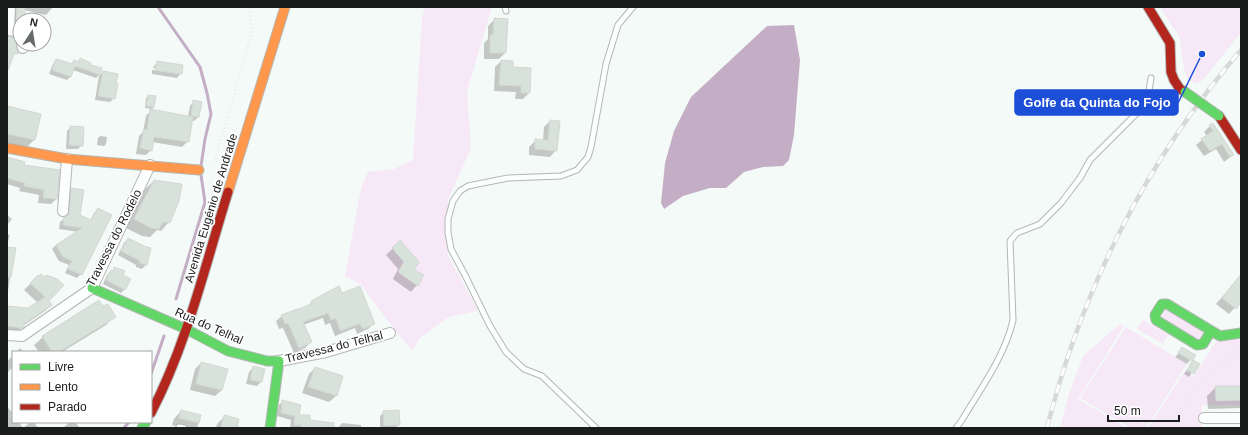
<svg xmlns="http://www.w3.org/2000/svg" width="1248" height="435" font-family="Helvetica,sans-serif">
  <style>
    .green { fill: #f7e8f8 }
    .water { fill: #c4aec5 }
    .shadow { fill: #0003 }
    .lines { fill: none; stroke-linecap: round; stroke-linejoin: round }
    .stream { stroke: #c4aec5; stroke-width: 3 }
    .building { fill: #d7e2db; stroke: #d3d7d5 }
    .lane-casing { stroke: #b3b7b5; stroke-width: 7 }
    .street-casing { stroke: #b3b7b5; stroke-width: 12 }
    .fast-casing { stroke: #b3b7b5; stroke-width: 11 }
    .slow-casing { stroke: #b3b7b5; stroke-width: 11 }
    .jam-casing { stroke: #b3b7b5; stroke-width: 11 }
    .path { stroke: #e3e5e3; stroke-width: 1.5; stroke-dasharray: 1 3; stroke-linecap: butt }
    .lane { stroke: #fdfefe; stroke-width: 5 }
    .street { stroke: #fdfefe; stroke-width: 10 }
    .fast { stroke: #63d668; stroke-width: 9 }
    .slow { stroke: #ff974d; stroke-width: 9 }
    .jam { stroke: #b3261e; stroke-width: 9 }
    .rail-casing { stroke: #d7d9d8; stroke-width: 4.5 }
    .rail { stroke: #fff; stroke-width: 3; stroke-dasharray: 9; stroke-linecap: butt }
    .fast-bridge-casing { stroke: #b3b7b5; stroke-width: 11; stroke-linecap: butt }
    .fast-bridge { stroke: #63d668; stroke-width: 9 }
    .labels { text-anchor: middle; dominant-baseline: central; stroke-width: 3.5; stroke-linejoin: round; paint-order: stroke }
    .street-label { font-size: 12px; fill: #1a1d1b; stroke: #fff }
    .leader { fill: none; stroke: #1d4ed8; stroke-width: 1.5 }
    .callout-dot { fill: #1d4ed8; stroke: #fff; stroke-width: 1.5 }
    .callout { fill: #1d4ed8; stroke: #1d4ed8; stroke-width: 1.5 }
    .callout-label { font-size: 13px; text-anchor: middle; font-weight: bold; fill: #fff }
  </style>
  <rect width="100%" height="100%" fill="#f4faf7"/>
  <g class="green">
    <path d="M425 7H492L467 91 471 148 448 200V255L478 311 449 317 419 339 413 351 398 334 361 285 345 276 361 188 368 172 394 169 413 160 422 18Z"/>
    <path d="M1160 7H1241V32L1204 79 1197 84 1188 79 1184 70 1180 38Z"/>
    <path d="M1165 309 1204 332 1199 340 1162 318Z"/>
    <path d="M1143 320 1168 335 1163 344 1137 329Z"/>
    <path d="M1120 324 1124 326 1078 399 1127 428H1060L1069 394 1083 356Z"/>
    <path d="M1126 327 1187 364 1146 428H1131L1080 398Z"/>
    <path d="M1241 339V405H1202V428H1148L1185 371 1194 376 1215 343 1217 341Z"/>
  </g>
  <path class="water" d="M794 25 800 60 794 135 789 160 783 166 763 167 744 172 726 188H710L683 196 664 209 661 203 665 163 674 131 691 97 767 26Z"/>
  <g class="shadow">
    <path d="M7 7H53L46 15 24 10V20H20V35L17 33Z"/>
    <path d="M495 19 507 20 505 53 499 59H484V43L488 39V26Z"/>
    <path d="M7 37 14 39 7 70Z"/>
    <path d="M81 59 100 74 96 78 73 70 71 76 67 80 49 74 53 64 57 60 71 64 74 61 78 62Z"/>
    <path d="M501 61 512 68 529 93 523 99H515L516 92 494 91 495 67Z"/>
    <path d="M157 62 182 66 181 73 177 78 152 74V70L179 74V72L153 68Z"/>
    <path d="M103 72 114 98 110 102 95 100 99 76Z"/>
    <path d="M148 96 155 97 154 107 152 109 145 108 146 98Z"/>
    <path d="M194 101 198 117 194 121 191 120 188 141 182 147 152 142 151 150 146 155 136 154 139 136 143 132 146 116 151 110 188 117 190 106Z"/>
    <path d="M7 107 34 140 27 147 7 143Z"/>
    <path d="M550 121 559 122 556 150 550 157 529 155V147L536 140 543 141 544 127Z"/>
    <path d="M1210 126 1233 155 1224 162 1216 149 1204 156 1196 145 1207 136 1204 132Z"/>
    <path d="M71 127 82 145 78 149H66L67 131Z"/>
    <path d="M100 136 107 137 106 144 104 146 97 145 98 138Z"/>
    <path d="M7 158 23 166 59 171 56 199 51 204 38 203 39 195 19 191 20 188 7 184Z"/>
    <path d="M154 181 169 222 161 231 157 230 150 237 142 236 126 228 145 189Z"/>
    <path d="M72 189 78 216 90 221 94 213 98 209 81 274 77 278 65 273 69 265 59 261 52 249 56 245 78 232 59 229 60 222 66 217 68 193Z"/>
    <path d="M7 215 12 219 7 225Z"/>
    <path d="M7 234 10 235 7 245Z"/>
    <path d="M128 239 146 265 142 269 136 267V265L118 255 124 243Z"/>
    <path d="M400 242 413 270 417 285 411 292 393 279 398 269 386 255Z"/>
    <path d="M7 248 15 249 7 297Z"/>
    <path d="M115 268 122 276 125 289 121 293 103 284 107 275Z"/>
    <path d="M1241 275V301L1229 314 1216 304Z"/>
    <path d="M38 276 51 305 45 311 23 326 16 333H7V307L28 309 38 303 24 290Z"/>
    <path d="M341 295 374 323 368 329 357 334 355 328 335 336 330 323 325 325 323 318 303 325 311 342 305 348 294 353 283 328 279 329 276 321 282 316 306 307 312 302Z"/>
    <path d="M103 308 114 316 106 325 62 352H39L34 345 43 337Z"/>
    <path d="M20 348 23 352H16Z"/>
    <path d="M1183 348 1194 355 1187 364 1175 357Z"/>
    <path d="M13 355V367L7 373V362Z"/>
    <path d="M1193 361 1198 364 1189 377 1184 374Z"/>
    <path d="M201 363 227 369 222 390 215 396 190 390 195 369Z"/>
    <path d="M253 368 261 382 257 386 246 384 249 372Z"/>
    <path d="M315 368 342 377 336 396 329 402 302 393 309 374Z"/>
    <path d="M1216 387H1241V408L1208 409 1207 396Z"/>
    <path d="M283 401 297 416 327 428H290L291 420 277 416 279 405Z"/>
    <path d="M7 406 13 414V422H19L23 428 31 422H34L38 428H7Z"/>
    <path d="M181 411 200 416 197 428H181L172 425 174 419Z"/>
    <path d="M384 412 399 425 396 427 409 428H380V416Z"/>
    <path d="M225 416 237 426 242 428H216L217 424Z"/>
    <path d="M70 422H75L80 428H63Z"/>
    <path d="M342 423 361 425V428H338Z"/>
  </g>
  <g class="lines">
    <g class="stream">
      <path d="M158 7 200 67 207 93 211 114 205 139 201 166"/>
      <path d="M176 299 205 202 201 175"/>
      <path d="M151 374 164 336"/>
      <path d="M124 428 129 422"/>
    </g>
  </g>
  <g class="building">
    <path d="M17 7H25V18H18V20H20V26L16 25Z"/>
    <path d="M494 18 508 19 506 53H490V35H493Z"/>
    <path d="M7 36 14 38 17 40 16 45 18 52V54H14L8 70Z"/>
    <path d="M80 58 91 63 90 65 102 68 100 75 75 66 71 77 52 70 56 59 73 64 74 60 79 62Z"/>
    <path d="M501 60 513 61V67L531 68 530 93H521V86L499 85Z"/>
    <path d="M157 61 183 65 182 74 155 70Z"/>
    <path d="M103 71 118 74 116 83 118 84 115 99 98 96Z"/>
    <path d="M148 95 156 96 154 107 146 106Z"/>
    <path d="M193 100 202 102 199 117 191 116Z"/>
    <path d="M7 106 41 114 35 140 7 134Z"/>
    <path d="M150 109 193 117 189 142 154 137 152 151 140 148 144 129 147 130Z"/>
    <path d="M550 120 560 121 557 151 535 149V139L548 140Z"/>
    <path d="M1213 123 1234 155 1230 157 1222 144 1210 151 1201 139 1213 131 1209 125Z"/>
    <path d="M70 126 84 127 83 146 69 145Z"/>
    <path d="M7 157 25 162 24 165 60 170 57 199 43 198 44 190 24 186 25 183 7 178Z"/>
    <path d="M154 180 182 184 179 201 170 223 163 222 159 229 151 228 134 219Z"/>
    <path d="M71 188 84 190 80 215 91 220 98 208 112 215 82 275 68 269 72 261 63 257 56 245 82 228 63 225 64 217 68 215 69 212Z"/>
    <path d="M128 238 144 246 151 248 147 265 139 263 140 261 121 251Z"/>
    <path d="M400 240 419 262 414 270 424 275 418 286 398 272 404 262 392 248Z"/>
    <path d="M7 247 16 248 11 277H7Z"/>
    <path d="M114 267 125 271 123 275 131 279 125 290 106 280 111 270 113 271Z"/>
    <path d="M41 274 44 277 46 275 57 279 64 285 49 301 52 305 24 324V327L22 328 7 326V306L28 308 45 297 30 283 38 275 39 276Z"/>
    <path d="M1241 274V302L1236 309 1222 298Z"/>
    <path d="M339 286 342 293 360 286 375 324 363 329 360 324 340 331 336 318 331 320 328 313 303 322 312 342 299 348 288 323 285 324 281 315 312 304 311 301Z"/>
    <path d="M99 300 103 306 108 304 116 317 59 352H52L42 336Z"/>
    <path d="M1182 347 1196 355 1192 361 1178 353Z"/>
    <path d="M1193 360 1200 364 1194 374 1187 370Z"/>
    <path d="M201 362 228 369 222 390 196 384Z"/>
    <path d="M253 366 265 369 262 382 250 380Z"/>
    <path d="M315 367 343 376 337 396 308 387Z"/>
    <path d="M1215 386H1241V400L1216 401Z"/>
    <path d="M282 400 301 405 299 415H310V420L334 423V428H301V425H294L295 416 281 413Z"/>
    <path d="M181 410 201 415 199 423 179 418Z"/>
    <path d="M399 410 400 425 384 426 383 411Z"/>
    <path d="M224 415 239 419 237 428H221Z"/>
  </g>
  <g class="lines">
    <defs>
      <g id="lane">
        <path d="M505 7 506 11"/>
        <path d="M179 427 184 428"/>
        <path d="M596 428 542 376 524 369 506 352 490 326 466 277 451 249 448 233V219L453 201 460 191 468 186 508 178 561 176 577 170 588 157 591 147 606 64 618 25 633 7"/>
        <path d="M956 428 962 420C981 388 1005 356 1013 320L1010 241 1017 233 1040 224 1061 203 1080 178 1090 160 1147 103 1151 78"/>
      </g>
      <g id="street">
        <path d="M7 30H9L10 7"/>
        <path d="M9 30 19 32 20 35"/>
        <path d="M22 44 23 48"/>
        <path d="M63 211 67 159"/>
        <path d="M7 335 22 336 92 288 150 165"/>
        <path d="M279 361 326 352 390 333"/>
        <path d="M1204 418H1241"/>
      </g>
      <g id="fast">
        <path d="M92 288 186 329 228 351 267 361H279L270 428"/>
        <path d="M1211 331 1203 344 1197 345 1156 320 1155 315 1162 304H1167L1220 336 1241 333"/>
        <path d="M142 428 146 422"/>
      </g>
      <g id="slow">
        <path d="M7 148 67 159 199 170"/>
        <path d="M228 192 285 7"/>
      </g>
      <g id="jam">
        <path d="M1148 7 1170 43 1171 72 1174 80 1180 89 1185 92"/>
        <path d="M1219 116 1241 150"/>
        <path d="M151 413C187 344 205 266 228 192"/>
      </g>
    </defs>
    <use href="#lane" class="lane-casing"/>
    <use href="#street" class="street-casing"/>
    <use href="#fast" class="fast-casing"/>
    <use href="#slow" class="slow-casing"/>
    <use href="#jam" class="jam-casing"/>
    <g class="path">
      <path d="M210 165 215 161 252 32 249 7"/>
      <path d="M1165 428 1207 378 1241 348"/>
    </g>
    <use href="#lane" class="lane"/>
    <use href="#street" class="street"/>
    <use href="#fast" class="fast"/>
    <use href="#slow" class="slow"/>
    <use href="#jam" class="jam"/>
    <defs>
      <path id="rail" d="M1047 428C1082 289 1147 159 1241 50"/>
    </defs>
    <use href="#rail" class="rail-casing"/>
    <use href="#rail" class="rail"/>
    <defs>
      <path id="fast-bridge" d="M1185 92 1219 116"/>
    </defs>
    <use href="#fast-bridge" class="fast-bridge-casing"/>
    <use href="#fast-bridge" class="fast-bridge"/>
  </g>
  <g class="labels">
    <g class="street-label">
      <text transform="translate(211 208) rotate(-73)">Avenida Eugénio de Andrade</text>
      <text transform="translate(114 238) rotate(-63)">Travessa do Rodelo</text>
      <text transform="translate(209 326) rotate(24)">Rua do Telhal</text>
      <text transform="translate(334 347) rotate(-14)">Travessa do Telhal</text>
    </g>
  </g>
  <path class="leader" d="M1202 54L1178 103"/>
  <circle class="callout-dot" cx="1202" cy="54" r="4"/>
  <rect class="callout" x="1015" y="90" width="163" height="25" rx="4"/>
  <g class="callout-label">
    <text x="1097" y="107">Golfe da Quinta do Fojo</text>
  </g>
  <rect width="1248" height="435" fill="none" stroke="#1a1d1b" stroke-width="16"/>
  <rect x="12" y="351" width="140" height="72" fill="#ffffff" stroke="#a3a5a4"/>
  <rect x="20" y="364" width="20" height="6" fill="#63d668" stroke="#a3a5a4"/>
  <text x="48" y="371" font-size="12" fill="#1a1d1b">Livre</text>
  <rect x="20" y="384" width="20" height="6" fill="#ff974d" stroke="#a3a5a4"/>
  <text x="48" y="391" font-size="12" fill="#1a1d1b">Lento</text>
  <rect x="20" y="404" width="20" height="6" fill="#b3261e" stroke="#a3a5a4"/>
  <text x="48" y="411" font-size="12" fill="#1a1d1b">Parado</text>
  <g transform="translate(32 32) rotate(12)"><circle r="19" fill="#ffffff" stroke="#a3a5a4"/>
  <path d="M0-3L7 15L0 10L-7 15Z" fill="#666a68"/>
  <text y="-6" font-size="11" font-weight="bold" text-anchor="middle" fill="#1a1d1b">N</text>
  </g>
  <path d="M1108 415v6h71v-6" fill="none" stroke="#1a1d1b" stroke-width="2"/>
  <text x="1114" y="415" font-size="12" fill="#1a1d1b" stroke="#ffffff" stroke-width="3" paint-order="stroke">50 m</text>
</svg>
